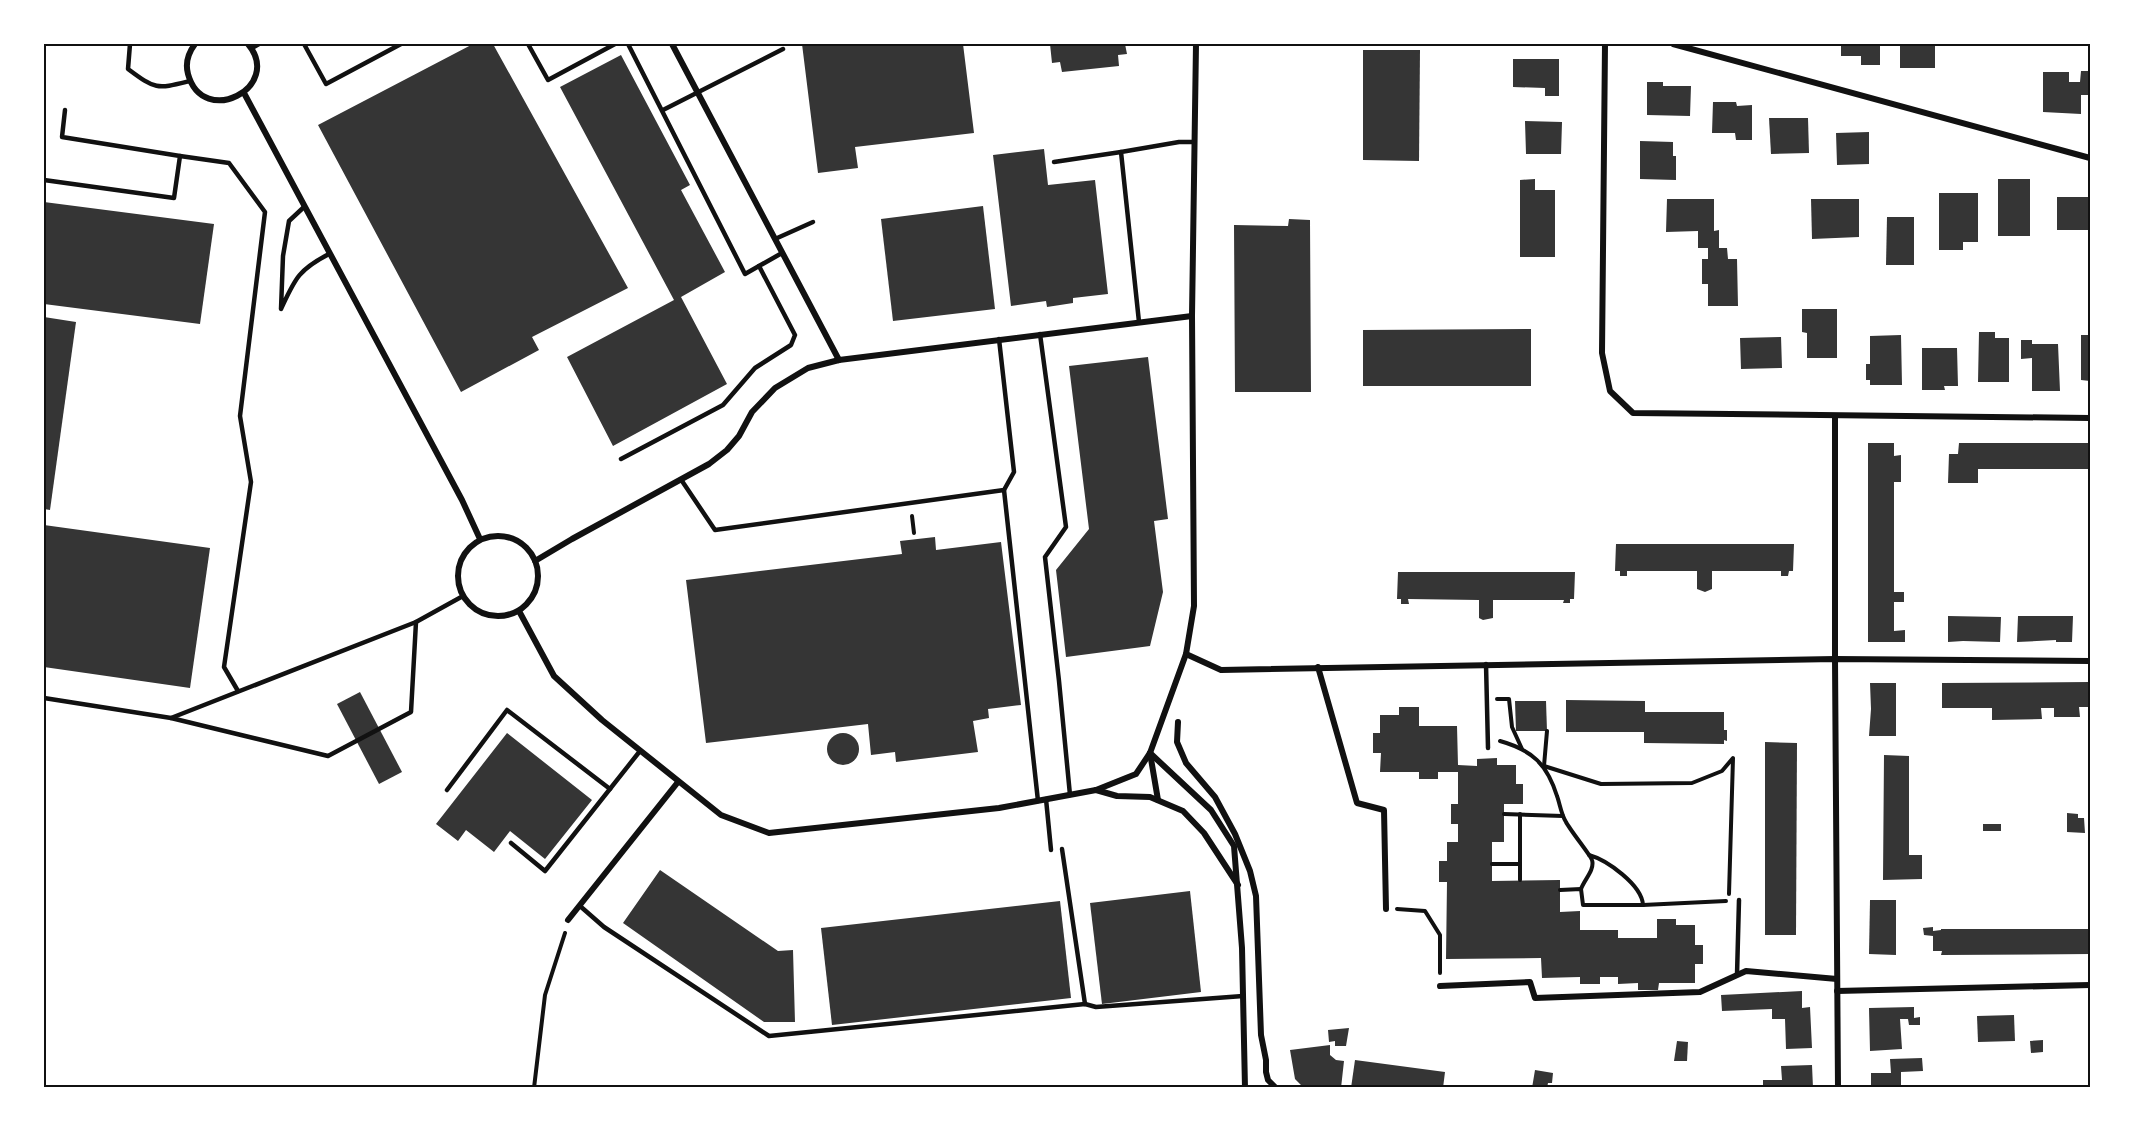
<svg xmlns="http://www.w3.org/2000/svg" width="2134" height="1131" font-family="'Fira Sans Condensed',sans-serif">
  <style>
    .building { fill: #353535 }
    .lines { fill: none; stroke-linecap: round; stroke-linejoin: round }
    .path { stroke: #111; stroke-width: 4 }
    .service { stroke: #111; stroke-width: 4.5 }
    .minor { stroke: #111; stroke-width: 6 }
    .neatline { fill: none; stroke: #111; stroke-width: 2 }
  </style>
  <rect width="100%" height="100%" fill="#fff"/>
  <g class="building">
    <path d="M473 44H493L628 288 532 337 539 350 461 392 318 125Z"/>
    <path d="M802 44H963L974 133 855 147 858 168 818 173Z"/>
    <path d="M1050 44H1125L1127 54 1118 55 1119 66 1062 72 1060 62 1052 63Z"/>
    <path d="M1841 44H1880V65H1861V56H1841Z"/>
    <rect x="1900" y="44" width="35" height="24"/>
    <path d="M1363 50H1420L1419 161 1363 160Z"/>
    <path d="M621 55 690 185 681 190 725 272 681 297 727 384 613 446 567 357 674 300 560 87Z"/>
    <path d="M1513 59H1559V96H1545V88L1513 87Z"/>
    <path d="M2081 71H2090V95H2081V114L2043 112V72H2069V82H2080Z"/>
    <path d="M1647 82H1663V86H1691L1690 116 1647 115Z"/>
    <path d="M1713 102H1736L1737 106 1752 105V140H1736L1735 133H1712Z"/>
    <path d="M1769 118H1808L1809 153 1771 154Z"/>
    <path d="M1525 121 1562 122 1561 154H1526Z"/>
    <path d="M1869 132V164L1837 165 1836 133Z"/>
    <path d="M1640 141 1673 142V156H1676V180L1640 179Z"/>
    <path d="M1044 149 1048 185 1095 180 1108 294 1073 298V303L1047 307 1046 301 1011 306 993 155Z"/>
    <path d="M1535 179V190H1555V257H1520V180Z"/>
    <rect x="1998" y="179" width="32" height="57"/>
    <path d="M1939 193H1978V242H1963V250H1939Z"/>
    <rect x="2057" y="197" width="33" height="33"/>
    <path d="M1667 199H1714V231L1719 230V248H1727L1728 259H1737L1738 306H1708V284H1702V259H1708V248H1698V231L1666 232Z"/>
    <path d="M1811 199H1859V237L1812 239Z"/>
    <path d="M44 202 214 224 200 324 44 304Z"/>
    <path d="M983 206 995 309 893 321 881 219Z"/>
    <path d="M1887 217H1914V265H1886Z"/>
    <path d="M1289 219 1310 220 1311 392H1235L1234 225 1288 226Z"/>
    <path d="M1802 309H1837V358H1807V333L1802 332Z"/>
    <path d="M44 317 76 322 50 510 44 509Z"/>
    <path d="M1531 329V386H1363V330Z"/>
    <path d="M1979 332H1995V338H2009V382H1978Z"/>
    <path d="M1901 335 1902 385H1870V380H1866V364H1870V336Z"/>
    <path d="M2081 335H2090V381L2081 380Z"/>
    <path d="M1781 337 1782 368 1741 369 1740 338Z"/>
    <path d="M2021 340H2032V344H2058L2060 391H2032V358L2021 359Z"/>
    <path d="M1922 348H1957L1958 386H1944L1945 390H1922Z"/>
    <path d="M1148 357 1168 519 1154 521 1163 592 1150 646 1066 657 1056 570 1089 529 1069 366Z"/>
    <path d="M1868 443H1894V456L1901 455V482H1894V592H1904V602H1894V631L1905 630V642H1868Z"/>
    <path d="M1959 443H2090V469H1978V483H1948L1949 454H1958Z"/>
    <path d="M44 525 210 548 190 688 44 667Z"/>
    <path d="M935 537 936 550 1001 542 1021 705 988 709 989 718 973 721 978 752 896 762 895 752 871 755 868 724 706 743 686 580 902 554 900 541Z"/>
    <path d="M1616 544H1794L1793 571H1789L1788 576H1781V571H1712V589L1705 592 1697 589V571H1627V576H1620V571H1615Z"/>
    <path d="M1398 572H1575L1574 599H1570V603H1563L1564 600H1493V618L1483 620 1479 618V600L1408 599 1409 604H1401V599H1397Z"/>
    <path d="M1948 616 2001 617 2000 642 1963 641 1948 642Z"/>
    <path d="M2018 616H2073L2072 642H2056V640L2017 642Z"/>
    <path d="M2090 682V707H2079L2080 717H2054V708H2041L2042 719 1992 720V708H1942V683Z"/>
    <path d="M1870 683H1896V736H1869L1871 709Z"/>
    <path d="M360 692 402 772 379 784 337 704Z"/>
    <path d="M1566 700 1645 701V712H1724V730H1727V741L1724 740V744L1644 743V732H1566Z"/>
    <path d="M1515 701H1546L1547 731H1516Z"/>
    <path d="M1399 707H1419V726H1457L1458 765 1477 766V759L1497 758V765H1516V784H1523V804H1504V842H1492V881L1560 880V912L1580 911V930H1618V938H1657V919H1676V925H1695V945H1703V964H1695V983H1659L1658 990H1638V983L1618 984V977H1600V984H1580V977L1542 978 1541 958 1446 959 1447 882H1439V861H1447V842H1458V824H1451V804H1458V772H1438V779H1419V772H1380L1381 753H1373V733H1380V715H1399Z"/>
    <circle cx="843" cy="749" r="16"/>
    <path d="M507 733 592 800 545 859 510 831 494 852 466 830 458 841 436 824Z"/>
    <path d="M1765 742 1797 743 1796 935H1765Z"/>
    <path d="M1884 755 1909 756V855H1922V879L1883 880Z"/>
    <path d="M2067 813 2078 814V818H2084L2085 833 2067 832Z"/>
    <rect x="1983" y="824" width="18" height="7"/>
    <path d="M660 870 778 951 793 950 795 1022H764L623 923Z"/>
    <path d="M1190 891 1201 992 1102 1004 1090 903Z"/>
    <path d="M1870 900H1896V955L1869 954Z"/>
    <path d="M1060 901 1071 998 832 1025 821 928Z"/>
    <path d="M1933 927V931L1941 930V929H2090V954L1941 955 1942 951H1933V936L1924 935 1923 928Z"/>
    <path d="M1802 991V1008L1810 1007 1812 1048 1786 1049 1785 1019H1772V1009L1722 1011 1721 995Z"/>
    <path d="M1914 1007V1018L1920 1017V1025H1909L1908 1019H1900L1902 1049 1870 1051 1869 1008Z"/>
    <path d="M2014 1015 2015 1041 1978 1042 1977 1016Z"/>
    <path d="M1349 1028 1346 1046H1335V1041L1329 1042 1328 1030Z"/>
    <path d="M2043 1040V1052L2031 1053 2030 1041Z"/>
    <path d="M1677 1041 1688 1042 1687 1061H1674Z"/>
    <path d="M1330 1045V1055L1336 1060 1344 1061 1341 1088H1304L1295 1079 1290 1050Z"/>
    <path d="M1922 1058 1923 1071 1901 1072V1088H1871V1073H1891L1890 1059Z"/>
    <path d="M1355 1060 1445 1072 1443 1088H1351Z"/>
    <path d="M1812 1065 1813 1088H1763V1080H1782L1781 1066Z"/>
    <path d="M1535 1070 1553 1073 1552 1083H1548L1547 1088H1532Z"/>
  </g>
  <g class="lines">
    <g class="path">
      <path d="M912 516 914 533"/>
      <path d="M1497 699H1509L1512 727 1522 749"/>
      <path d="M1547 731 1544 766 1601 784 1692 783 1722 771 1733 758 1729 894"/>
      <path d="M1500 741C1532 750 1547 764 1557 796 1560 804 1561 814 1566 822 1570 830 1591 856 1592 860 1595 870 1584 880 1581 889"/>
      <path d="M1504 814 1563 816"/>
      <path d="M1520 814V880"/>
      <path d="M1589 855C1607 860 1642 885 1643 905"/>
      <path d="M1492 864H1520"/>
      <path d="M1560 890 1581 889 1583 905H1643L1726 901"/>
      <path d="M1397 909 1425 911 1440 935V973"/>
      <path d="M534 1088 545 995 565 933"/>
    </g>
    <g class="service">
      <path d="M130 44 128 69C156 90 157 89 190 81"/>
      <path d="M304 44 326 84 401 44"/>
      <path d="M528 44 548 80 615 44"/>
      <path d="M252 48 259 44"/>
      <path d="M663 110 783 49"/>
      <path d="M180 156 229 163 265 212 240 416 251 482 224 667 238 691"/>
      <path d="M1054 162 1121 152"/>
      <path d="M44 180 174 198 180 156 62 137 65 110"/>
      <path d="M304 207 289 221 283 256 281 309C295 279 298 270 329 254"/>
      <path d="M775 239 813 222"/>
      <path d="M759 266 782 253"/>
      <path d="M1139 322 1121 152 1179 142H1194"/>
      <path d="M1040 334 1066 527 1045 557 1059 681 1070 795"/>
      <path d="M621 459 723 405 755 368 791 345 795 335 759 266 745 274 628 44"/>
      <path d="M682 481 715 530 1004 490 1014 472 999 339"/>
      <path d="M1004 490 1038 801"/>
      <path d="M1486 664 1488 748"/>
      <path d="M44 698 171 718 328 756 411 712 416 622"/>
      <path d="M171 718 416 622 463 596"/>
      <path d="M447 790 507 710 610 789"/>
      <path d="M1046 799 1051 850"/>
      <path d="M511 843 545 871 640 751"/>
      <path d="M1062 849 1085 1004"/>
      <path d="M580 906 604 927 769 1036 1085 1004 1096 1007 1243 996"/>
      <path d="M1737 975 1739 900"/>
    </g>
    <g class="minor">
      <path d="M195 44C189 52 185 63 188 74 203 129 284 87 248 44"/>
      <path d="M672 44 839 360"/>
      <path d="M1605 44 1602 353 1610 391 1633 413 2090 418"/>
      <path d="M1673 44 2090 158"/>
      <path d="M244 93 462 500 480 539"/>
      <path d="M1835 416V659L1838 1088"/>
      <circle cx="498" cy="576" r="40"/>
      <path d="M535 561 572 539 709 464 727 450 739 436 752 412 775 388 808 368 839 360 1192 316"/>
      <path d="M519 611 554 676 602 720 721 815 769 833 999 808 1096 790 1136 774 1150 753 1186 654 1194 606 1192 316 1196 44"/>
      <path d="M1186 654 1221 670 1835 659 2090 661"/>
      <path d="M1318 667 1357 803 1384 810 1386 909"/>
      <path d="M1178 722 1177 742 1186 763 1215 797 1235 834 1250 871 1256 896 1261 1035 1266 1060V1072L1268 1080 1276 1088"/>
      <path d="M1150 753 1211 810 1234 846 1242 948 1245 1088"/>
      <path d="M1150 753 1158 800"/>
      <path d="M1096 790 1117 796 1150 797 1183 811 1204 833 1238 885"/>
      <path d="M568 920 678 782"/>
      <path d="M1440 986 1530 982 1535 998 1700 992 1746 971 1837 979"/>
      <path d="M1837 991 2090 985"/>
    </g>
  </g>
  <rect width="2134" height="1131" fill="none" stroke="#ffffff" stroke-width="90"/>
  <rect x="45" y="45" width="2044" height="1041" class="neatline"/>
</svg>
